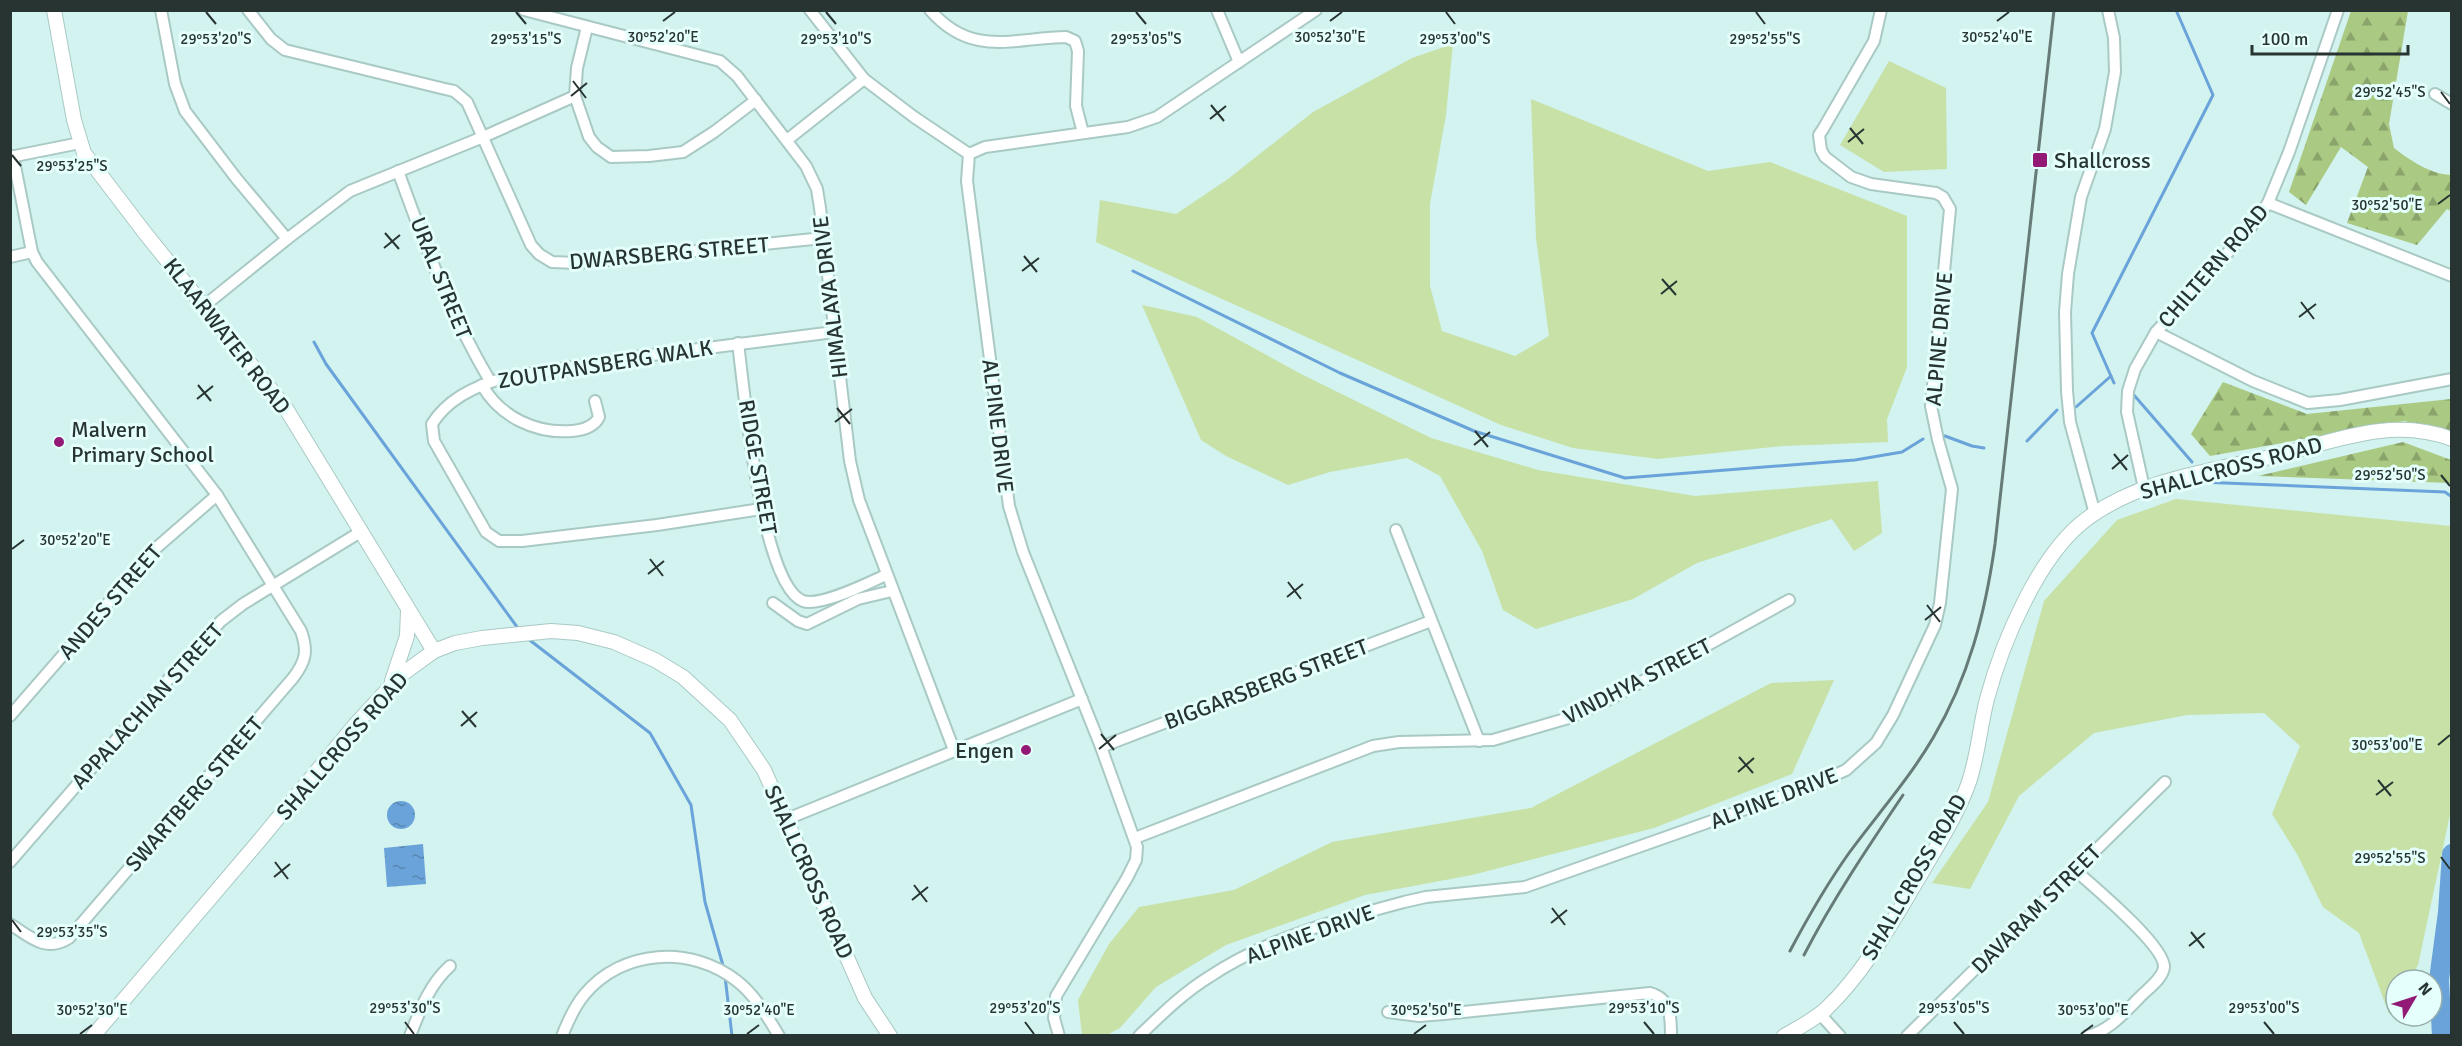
<svg xmlns="http://www.w3.org/2000/svg" width="2462" height="1046" font-family="Signika,sans-serif">
  <style>
    .green { fill: #c7e1a7 }
    .forest { fill: url(#forest-firs) }
    .water { fill: url(#water-ripples) }
    .lines { fill: none; stroke-linecap: round; stroke-linejoin: round }
    .stream { stroke: #6aa3da; stroke-width: 3 }
    .river { stroke: #6aa3da; stroke-width: 20 }
    .minor-casing { stroke: #a9c9c5; stroke-width: 14 }
    .tertiary-casing { stroke: #a9c9c5; stroke-width: 16 }
    .minor { stroke: #fff; stroke-width: 10 }
    .tertiary { stroke: #fff; stroke-width: 14 }
    .rail { stroke: #667b78; stroke-width: 3 }
    .ticks { fill: none; stroke: #273432; stroke-width: 2 }
    .poi-dot { fill: #921976; stroke: #e4fffc; stroke-width: 2 }
    .labels { text-anchor: middle; dominant-baseline: central; stroke-width: 6; stroke-linejoin: round; paint-order: stroke }
    .poi-label { font-size: 22px; fill: #273432; stroke: #e4fffc; text-anchor: start }
    .street-label { font-size: 22px; fill: #273432; stroke: #e4fffc }
    .ticks-label { font-size: 15px; text-anchor: middle; fill: #273432; stroke: #e4fffc; stroke-width: 6; stroke-linejoin: round; paint-order: stroke }
  </style>
  <defs>
    <pattern id="forest-firs" width="22" height="20" patternUnits="userSpaceOnUse" patternTransform="scale(1.5)"><rect width="22" height="20" fill="#aac982"/><path d="M5 1l3.5 6h-7zM16 11l3.5 6h-7z" fill="#8aa46b"/></pattern>
    <pattern id="water-ripples" width="26" height="14" patternUnits="userSpaceOnUse" patternTransform="scale(1.5)"><rect width="26" height="14" fill="#6aa3da"/><path d="M2 4q2-2 4 0t4 0M15 11q2-2 4 0t4 0" fill="none" stroke="#5786b1"/></pattern>
  </defs>
  <rect width="100%" height="100%" fill="#d2f3ef"/>
  <g class="green">
    <path d="M1453 44 1446 115 1430 204V286L1442 331 1515 356 1549 336 1536 238 1531 99 1708 171 1770 162 1907 216V367L1887 419 1888 442 1783 446 1658 459 1573 448 1501 425 1096 242 1100 200 1176 214 1228 179 1313 112 1412 58Z"/>
    <path d="M1889 61 1946 88 1947 169 1884 172 1840 145Z"/>
    <path d="M1142 305 1197 317 1301 374 1431 438 1538 470 1695 496 1878 481 1882 533 1854 551 1832 519 1697 563 1633 599 1536 629 1503 610 1482 551 1440 476 1407 458 1330 472 1288 485 1226 456 1201 440Z"/>
    <path d="M2176 499 2451 526V810L2418 965 2409 980H2396V1002L2389 1014 2359 933 2323 907 2297 854 2272 814 2300 746 2264 713 2187 715 2094 733 2019 796 1970 889 1932 883 1988 802 2044 601 2117 520Z"/>
    <path d="M1834 680 1792 774 1654 828 1472 875 1365 895 1226 945 1156 987 1120 1028 1107 1035H1082L1078 1000 1109 944 1139 907 1234 890 1332 842 1531 808 1771 683Z"/>
  </g>
  <g class="forest">
    <path d="M2351 11H2408L2389 124 2394 148C2409 160 2432 175 2452 175L2451 211 2447 209 2417 245 2347 223 2368 167 2341 147 2306 205 2289 192Z"/>
    <path d="M2223 382 2307 414 2451 399V437L2405 421 2210 456 2191 434Z"/>
    <path d="M2403 442 2451 460V483L2258 476Z"/>
  </g>
  <g class="water">
    <circle cx="401" cy="815" r="14"/>
    <path d="M423 844 426 884 387 887 384 848Z"/>
  </g>
  <g class="lines">
    <g class="stream">
      <path d="M1133 271 1340 373 1474 431 1625 478 1855 460 1902 452 1923 439"/>
      <path d="M314 342 326 364 520 631"/>
      <path d="M2114 383 2092 333 2213 95 2176 10"/>
      <path d="M2133 394 2192 462"/>
      <path d="M2076 407 2111 376"/>
      <path d="M1945 436 1972 446 1984 448"/>
      <path d="M2027 441 2057 410"/>
      <path d="M2199 482 2445 492 2452 497"/>
      <path d="M527 638 650 733 691 805 705 902 724 969"/>
      <path d="M725 976 732 1036"/>
    </g>
    <path class="river" d="M2442 1036 2439 980 2448 912 2452 854"/>
    <defs>
      <g id="minor">
        <path d="M161 10 175 84 185 111 236 178 287 239"/>
        <path d="M248 10 271 39 285 50 445 89 454 91 467 102 531 245 539 254 552 262 577 263 823 238"/>
        <path d="M524 10 720 61 737 76 806 166 817 189 820 208 850 461 859 500 954 750"/>
        <path d="M810 10 864 79 914 117 969 154"/>
        <path d="M930 10C972 58 1013 38 1066 37L1075 41 1078 51 1076 106 1083 133"/>
        <path d="M1217 10 1239 62"/>
        <path d="M587 27 577 68 575 96 589 137 597 147 611 157 649 156 683 152 714 132 756 100"/>
        <path d="M2435 94 2452 104"/>
        <path d="M787 140 864 79"/>
        <path d="M10 157 80 143"/>
        <path d="M398 171C425 245 449 312 490 381"/>
        <path d="M2268 203 2452 276"/>
        <path d="M10 257 32 252"/>
        <path d="M204 306 287 239 350 191 483 137 575 96"/>
        <path d="M2156 332 2253 381 2308 403 2340 400 2452 379"/>
        <path d="M738 343C744 389 761 585 803 601 821 607 868 583 886 575"/>
        <path d="M482 385C500 417 536 434 572 431 583 430 594 427 599 417L595 401"/>
        <path d="M2144 488 2127 412 2128 391 2135 369 2156 332 2251 227 2268 203 2289 152 2338 10"/>
        <path d="M761 509 657 525 522 541H499L486 532 434 441 432 424C448 398 480 384 508 377L636 357 834 332"/>
        <path d="M2095 514 2070 422 2067 391 2065 312 2068 274 2081 197 2105 129 2115 72 2114 38 2108 10"/>
        <path d="M1396 530 1479 741"/>
        <path d="M773 603 798 621 807 624 858 599 892 591"/>
        <path d="M10 716 155 549 217 495"/>
        <path d="M1101 747 1431 621"/>
        <path d="M787 819 1082 699"/>
        <path d="M1135 838 1373 746 1399 742 1493 740 1572 717 1612 698 1789 600"/>
        <path d="M10 862 180 666 221 621 243 604 362 531"/>
        <path d="M2075 870C2093 886 2165 946 2164 967 2163 979 2146 990 2139 998 2124 1013 2108 1032 2087 1036"/>
        <path d="M10 924C30 937 46 953 69 938L293 678C306 661 308 651 301 631L217 495 37 262 32 252 13 156"/>
        <path d="M1388 1012 1419 1016 1444 1014 1650 993C1671 999 1671 1016 1671 1036"/>
        <path d="M1820 1014 1840 1036"/>
        <path d="M410 1036C420 1010 429 985 450 966"/>
        <path d="M562 1036C568 1021 574 1007 584 995 622 949 691 945 737 981 755 995 767 1016 779 1036"/>
        <path d="M1059 1036 1054 1018 1056 996 1127 878 1136 860 1137 847 1101 747 1023 552 1009 506 967 181 969 154 985 147 1128 127 1157 117 1316 10"/>
        <path d="M1139 1036C1161 1015 1183 993 1209 977 1267 938 1337 920 1404 902L1426 897 1525 887 1808 787 1846 770 1876 743 1893 715 1935 625 1940 603 1952 489 1938 440 1931 406 1950 209 1943 197 1936 193 1871 184 1851 177 1825 157 1821 150 1819 135 1823 129 1874 41 1881 10"/>
        <path d="M1907 1036 2165 782"/>
      </g>
      <g id="tertiary">
        <path d="M54 10 74 120 84 153 145 233 285 407 434 651"/>
        <path d="M392 681 407 636 408 610"/>
        <path d="M93 1036 259 841 355 725 401 675 434 651 455 643 482 638 551 631 578 633 614 642 655 660 683 677 730 720 764 770 865 998 890 1036"/>
        <path d="M1784 1036C1798 1028 1814 1020 1826 1009 1864 973 1891 924 1918 879 1936 847 1957 816 1969 782 1978 755 1980 726 1987 699 2002 643 2038 557 2084 521 2136 481 2204 472 2266 458 2329 444 2388 415 2452 439"/>
      </g>
    </defs>
    <use href="#minor" class="minor-casing"/>
    <use href="#tertiary" class="tertiary-casing"/>
    <use href="#minor" class="minor"/>
    <use href="#tertiary" class="tertiary"/>
    <g class="rail">
      <path d="M1790 951C1808 917 1827 884 1849 853 1877 815 1909 779 1933 738 1969 677 1985 614 1995 544L2054 10"/>
      <path d="M1804 955C1833 899 1868 847 1903 795"/>
    </g>
  </g>
  <path class="ticks" d="M206 12 216 24M516 12 526 24M826 12 836 24M1136 12 1146 24M1446 12 1455 24M1756 12 1765 24M663 21 675 12M1330 21 1342 12M1997 21 2009 12M573 81 586 98M2441 92 2450 104M571 96 587 83M1211 105 1224 121M1210 119 1226 106M1850 128 1863 144M1848 142 1864 129M12 155 21 166M2438 204 2450 195M385 233 399 249M384 248 400 235M1024 256 1037 272M1022 271 1039 258M1662 279 1676 295M1661 294 1677 281M2301 302 2314 319M2299 317 2316 304M198 385 211 401M197 399 213 386M837 408 850 424M835 422 852 409M1475 431 1488 447M1474 445 1490 432M2114 454 2127 470M2112 469 2128 455M2441 475 2450 486M12 549 24 540M650 559 663 576M648 574 664 561M1288 582 1301 599M1287 597 1303 584M1927 605 1940 622M1925 620 1941 607M462 711 476 727M461 726 477 712M1101 734 1114 750M2438 745 2450 735M1099 749 1116 735M1739 757 1753 773M1738 772 1754 758M2378 780 2391 796M2376 795 2393 782M2441 857 2450 869M275 862 288 879M274 877 290 864M914 885 927 902M912 900 928 887M1552 908 1565 925M12 920 21 932M1551 923 1567 910M2191 932 2204 948M2189 946 2205 933M405 1022 414 1034M1025 1022 1034 1034M1644 1022 1654 1034M1954 1022 1964 1034M2264 1022 2274 1034M80 1034 92 1025M747 1034 759 1025M1414 1034 1426 1025M2081 1034 2093 1025"/>
  <g class="poi-dot">
    <rect x="2032" y="152" width="16" height="16" rx="3"/>
    <circle cx="59" cy="442" r="6"/>
    <circle cx="1026" cy="750" r="6"/>
  </g>
  <g class="labels">
    <g class="poi-label">
      <text x="2054" y="160">Shallcross</text>
      <text x="71" y="429">Malvern<tspan x="71" dy="25">Primary School</tspan></text>
      <text x="1014" y="750" text-anchor="end">Engen</text>
    </g>
    <g class="street-label">
      <text transform="translate(669 253) rotate(-5)">DWARSBERG STREET</text>
      <text transform="translate(2213 266) rotate(-49)">CHILTERN ROAD</text>
      <text transform="translate(441 278) rotate(68)">URAL STREET</text>
      <text transform="translate(830 297) rotate(-97)">HIMALAYA DRIVE</text>
      <text transform="translate(227 336) rotate(52)">KLAARWATER ROAD</text>
      <text transform="translate(1939 339) rotate(-85)">ALPINE DRIVE</text>
      <text transform="translate(605 364) rotate(-9)">ZOUTPANSBERG WALK</text>
      <text transform="translate(998 426) rotate(83)">ALPINE DRIVE</text>
      <text transform="translate(758 467) rotate(80)">RIDGE STREET</text>
      <text transform="translate(2231 468) rotate(-15)">SHALLCROSS ROAD</text>
      <text transform="translate(110 602) rotate(-49)">ANDES STREET</text>
      <text transform="translate(1637 681) rotate(-27)">VINDHYA STREET</text>
      <text transform="translate(1266 684) rotate(-21)">BIGGARSBERG STREET</text>
      <text transform="translate(147 706) rotate(-48)">APPALACHIAN STREET</text>
      <text transform="translate(342 746) rotate(-49)">SHALLCROSS ROAD</text>
      <text transform="translate(194 794) rotate(-49)">SWARTBERG STREET</text>
      <text transform="translate(1774 798) rotate(-21)">ALPINE DRIVE</text>
      <text transform="translate(809 872) rotate(66)">SHALLCROSS ROAD</text>
      <text transform="translate(1914 877) rotate(-60)">SHALLCROSS ROAD</text>
      <text transform="translate(2036 909) rotate(-45)">DAVARAM STREET</text>
      <text transform="translate(1310 934) rotate(-20)">ALPINE DRIVE</text>
    </g>
  </g>
  <g class="ticks-label">
    <text x="1330" y="42">30°52'30"E</text>
    <text x="1997" y="42">30°52'40"E</text>
    <text x="663" y="42">30°52'20"E</text>
    <text x="216" y="44">29°53'20"S</text>
    <text x="526" y="44">29°53'15"S</text>
    <text x="836" y="44">29°53'10"S</text>
    <text x="1146" y="44">29°53'05"S</text>
    <text x="1455" y="44">29°53'00"S</text>
    <text x="1765" y="44">29°52'55"S</text>
    <text x="2390" y="97">29°52'45"S</text>
    <text x="72" y="171">29°53'25"S</text>
    <text x="2387" y="210">30°52'50"E</text>
    <text x="2390" y="480">29°52'50"S</text>
    <text x="75" y="545">30°52'20"E</text>
    <text x="2387" y="750">30°53'00"E</text>
    <text x="2390" y="863">29°52'55"S</text>
    <text x="72" y="937">29°53'35"S</text>
    <text x="405" y="1013">29°53'30"S</text>
    <text x="1025" y="1013">29°53'20"S</text>
    <text x="1644" y="1013">29°53'10"S</text>
    <text x="1954" y="1013">29°53'05"S</text>
    <text x="2264" y="1013">29°53'00"S</text>
    <text x="92" y="1015">30°52'30"E</text>
    <text x="759" y="1015">30°52'40"E</text>
    <text x="1426" y="1015">30°52'50"E</text>
    <text x="2093" y="1015">30°53'00"E</text>
  </g>
  <rect width="2462" height="1046" fill="none" stroke="#273432" stroke-width="24"/>
  <g transform="translate(2414 998) rotate(51)"><circle r="28" fill="#e4fffc" stroke="#98aeab" stroke-width="1.5"/>
  <path d="M0-4.5L10 22L0 15L-10 22Z" fill="#921976"/>
  <text y="-9" font-size="16" font-weight="bold" text-anchor="middle" fill="#273432">N</text>
  </g>
  <path d="M2252 45v9h156v-9" fill="none" stroke="#273432" stroke-width="3"/>
  <text x="2261" y="45" font-size="18" fill="#273432" stroke="#e4fffc" stroke-width="4.5" paint-order="stroke">100 m</text>
</svg>
